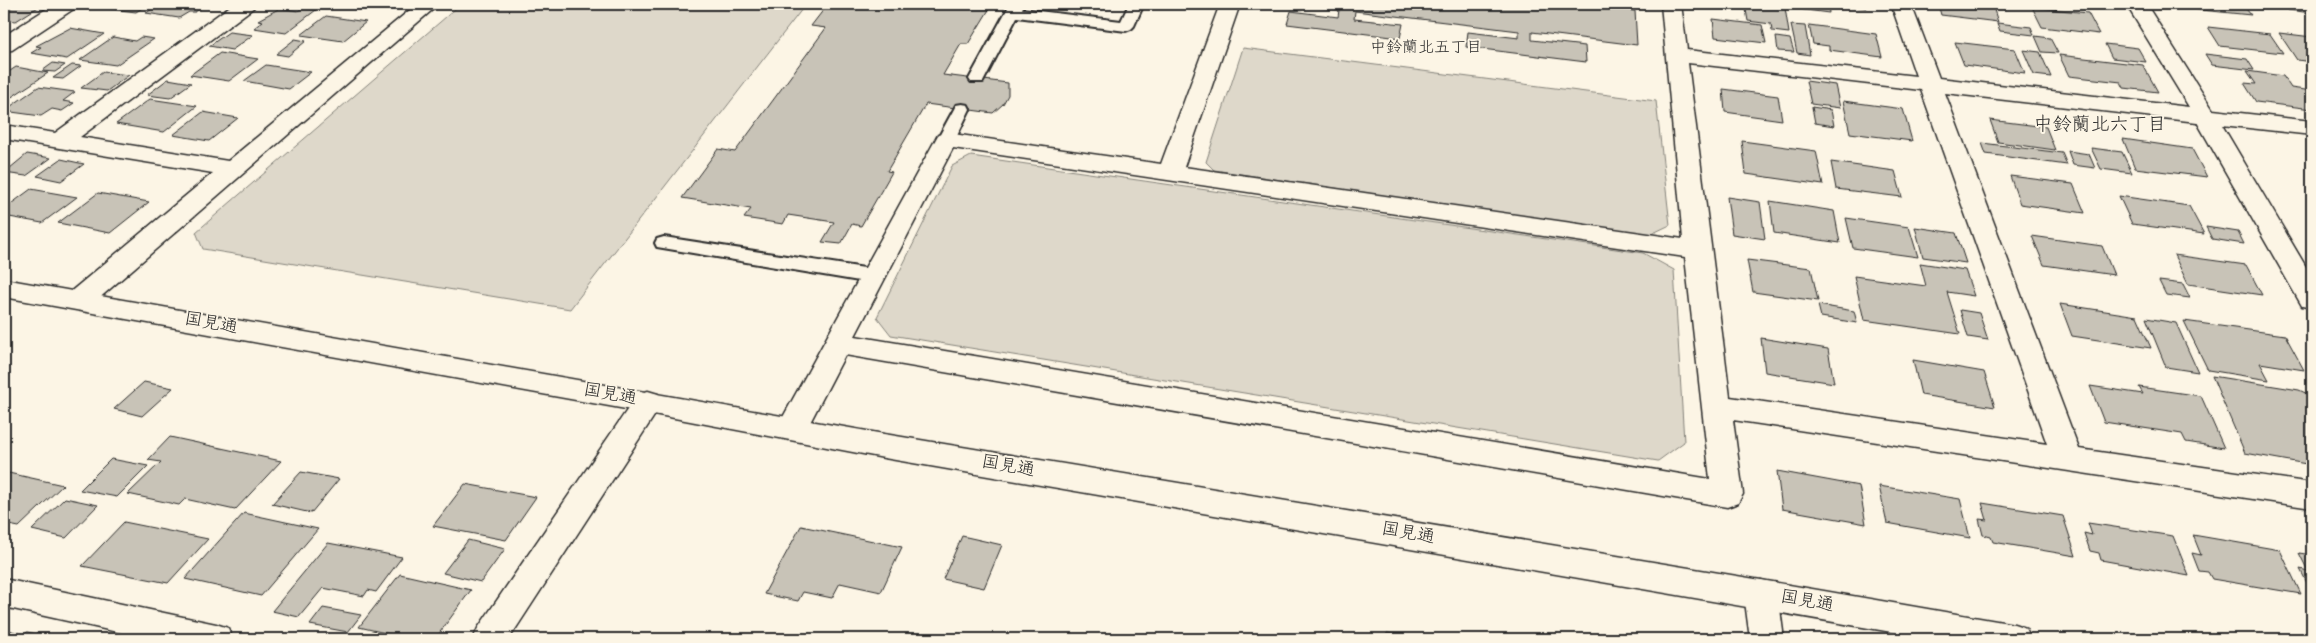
<svg xmlns="http://www.w3.org/2000/svg" width="2316" height="643" font-family="'Indie Flower','Klee One',sans-serif">
  <style>
    .green { fill: #ded8ca; stroke: #84827a }
    .building { fill: #c8c3b7; stroke: #2b2b2b }
    .lines { fill: none; stroke-linecap: round; stroke-linejoin: round }
    .lane-casing { stroke: #2b2b2b; stroke-width: 4 }
    .street-casing { stroke: #2b2b2b; stroke-width: 3 }
    .secondary-casing { stroke: #2b2b2b; stroke-width: 3 }
    .lane { fill: #fcf5e5; fill-rule: evenodd }
    .street { fill: #fcf5e5; fill-rule: evenodd }
    .secondary { fill: #fcf5e5; fill-rule: evenodd }
    .labels { text-anchor: middle; dominant-baseline: central; stroke-width: 4; stroke-linejoin: round; paint-order: stroke }
    .far-neighbourhood-label { font-size: 16px; fill: #2b2b2b; stroke: #fcf5e5 }
    .street-label { font-size: 18px; fill: #2b2b2b; stroke: #fcf5e5 }
    .neighbourhood-label { font-size: 19px; fill: #2b2b2b; stroke: #fcf5e5 }
  </style>
  <rect width="100%" height="100%" fill="#fcf5e5"/>
  <filter id="ink" filterUnits="userSpaceOnUse"><feTurbulence type="fractalNoise" baseFrequency=".02" numOctaves="2"/><feDisplacementMap in="SourceGraphic" scale="10" xChannelSelector="R" yChannelSelector="G"/><feConvolveMatrix kernelMatrix="1 2 1 2 8 2 1 2 1" color-interpolation-filters="sRGB"/></filter>
  <g filter="url(#ink)">
    <g class="green">
      <path d="M461 4H806L570 309 203 249 196 232Z"/>
      <path d="M1243 48 1656 101 1670 225 1649 235 1214 170 1206 162Z"/>
      <path d="M971 156 1643 253 1674 270 1684 442 1658 461 891 335 877 317 952 166Z"/>
    </g>
    <g class="building">
      <path d="M17 4H43L16 21 4 20V12Z"/>
      <path d="M110 4H148L136 12 104 8Z"/>
      <path d="M160 4H207L195 12H189L179 18 146 13Z"/>
      <path d="M828 4H958L990 8 968 44H961L943 75 1008 83V95L1003 104 993 113 926 104 887 171 892 172 861 226 852 224 841 244 822 242 834 222 788 215 783 224 744 218 751 209 682 198 718 149 735 152 826 28 811 26Z"/>
      <path d="M1290 4H1570L1635 11 1637 45 1532 32V40L1585 46 1586 62 1466 47 1468 32 1519 38V31L1355 11 1354 19 1403 24 1400 38 1287 24 1291 11 1338 17 1339 10Z"/>
      <path d="M1745 4 1785 8 1789 33 1772 31 1771 24 1748 21Z"/>
      <path d="M1789 4H1828L1829 13 1790 8Z"/>
      <path d="M1832 4H1866L1867 8Z"/>
      <path d="M1938 4H1992L1998 22 1941 15Z"/>
      <path d="M2188 4H2249L2251 6 2243 5 2251 15 2191 9Z"/>
      <path d="M2283 4H2312V13L2288 10Z"/>
      <path d="M2032 7 2088 13 2099 34 2042 27Z"/>
      <path d="M280 8 298 11 302 8 316 10 286 33 254 28 263 21 258 20Z"/>
      <path d="M326 16 366 22 343 41 301 35Z"/>
      <path d="M1713 19 1762 25 1766 43 1715 37Z"/>
      <path d="M1997 23 2031 27 2034 35 2000 31Z"/>
      <path d="M1791 25 1805 26 1810 55 1797 53Z"/>
      <path d="M1809 25 1876 34 1882 57 1829 50V46L1813 44Z"/>
      <path d="M2208 27 2270 34 2283 53 2220 46Z"/>
      <path d="M70 28 104 34 67 59 31 53 41 47 36 46Z"/>
      <path d="M229 32 253 35 232 50 209 46Z"/>
      <path d="M2279 33 2312 37V62L2297 60Z"/>
      <path d="M2035 36 2050 38 2058 53 2042 52Z"/>
      <path d="M113 37 135 41 141 37 154 39 116 65 80 60Z"/>
      <path d="M1776 37 1790 39 1794 52 1778 51Z"/>
      <path d="M295 39 306 41 288 56 276 54Z"/>
      <path d="M1955 42 2015 49 2025 73 1964 65Z"/>
      <path d="M2105 44 2138 48 2146 62 2112 58Z"/>
      <path d="M2023 50 2040 52 2051 77 2034 75Z"/>
      <path d="M220 53 258 59 229 81 190 75Z"/>
      <path d="M2205 54 2247 59 2254 70 2212 65Z"/>
      <path d="M2059 55 2143 65 2158 92 2124 88 2121 82 2069 76Z"/>
      <path d="M53 63 65 65 55 72 42 71Z"/>
      <path d="M72 65 81 66 63 79 53 78Z"/>
      <path d="M266 65 311 72 289 89 244 81Z"/>
      <path d="M16 67 48 73 4 102V75Z"/>
      <path d="M2247 71 2283 76 2291 88 2312 91V109L2256 102 2244 83 2256 84Z"/>
      <path d="M103 72 129 75 107 91 81 88Z"/>
      <path d="M168 79 191 83 170 98 147 95Z"/>
      <path d="M1806 81 1835 85 1840 108 1811 104Z"/>
      <path d="M38 87 75 92 63 101 74 103 62 111 52 109 41 116 4 111Z"/>
      <path d="M1723 89 1778 96 1782 120 1725 112Z"/>
      <path d="M150 99 197 106 164 132 116 124Z"/>
      <path d="M1843 101 1903 109 1912 141 1850 133Z"/>
      <path d="M1812 107 1831 110 1834 126 1815 123Z"/>
      <path d="M203 112 238 118 209 141 173 135Z"/>
      <path d="M1990 120 2046 127 2055 150 1998 142Z"/>
      <path d="M2123 139 2192 149 2207 177 2135 168Z"/>
      <path d="M1742 141 1816 151 1823 185 1746 174Z"/>
      <path d="M1982 143 2062 153 2067 165 1986 154Z"/>
      <path d="M2091 148 2122 152 2132 173 2101 169Z"/>
      <path d="M2068 151 2089 154 2095 168 2073 165Z"/>
      <path d="M27 154 51 158 26 176 4 173Z"/>
      <path d="M61 159 84 164 61 181 37 176Z"/>
      <path d="M1831 162 1895 171 1902 197 1836 189Z"/>
      <path d="M2010 176 2073 184 2085 213 2020 204Z"/>
      <path d="M31 189 77 197 42 223 4 216V209Z"/>
      <path d="M98 193 149 202 110 233 58 223Z"/>
      <path d="M2119 196 2189 206 2204 234 2132 224Z"/>
      <path d="M1727 197 1760 202 1765 239 1732 234Z"/>
      <path d="M1770 201 1834 211 1840 243 1774 233Z"/>
      <path d="M1846 218 1909 227 1918 257 1853 248Z"/>
      <path d="M1915 227 1956 233 1966 263 1923 257Z"/>
      <path d="M2206 227 2238 232 2244 244 2212 239Z"/>
      <path d="M2032 236 2102 246 2114 275 2044 265Z"/>
      <path d="M2174 255 2246 265 2262 295 2188 284Z"/>
      <path d="M1747 260 1811 268 1818 301 1753 292Z"/>
      <path d="M1920 263 1965 270 1974 296 1947 292 1960 334 1864 320 1854 276 1926 286Z"/>
      <path d="M2159 281 2183 284 2190 298 2166 295Z"/>
      <path d="M2060 304 2137 316 2151 348 2072 336Z"/>
      <path d="M1818 305 1854 311 1857 323 1821 317Z"/>
      <path d="M1960 310 1979 313 1988 340 1968 337Z"/>
      <path d="M2146 318 2176 323 2198 372 2166 367Z"/>
      <path d="M2184 321 2285 335 2304 370 2260 363 2269 380 2208 370Z"/>
      <path d="M1761 338 1828 349 1834 383 1765 372Z"/>
      <path d="M1913 360 1984 372 1995 407 1921 395Z"/>
      <path d="M2212 376 2299 390 2312 396V465L2245 453Z"/>
      <path d="M144 382 173 388 142 416 114 409Z"/>
      <path d="M2090 386 2143 394 2139 387 2201 396 2224 448 2186 442 2182 434 2104 422Z"/>
      <path d="M170 437 281 461 235 510 185 499 179 505 128 494 161 462 148 460Z"/>
      <path d="M111 459 148 466 117 497 80 490Z"/>
      <path d="M1777 471 1859 486 1866 524 1782 509Z"/>
      <path d="M4 472 63 485 19 527 4 524Z"/>
      <path d="M301 472 339 479 311 513 272 504Z"/>
      <path d="M465 484 536 497 506 540 433 526Z"/>
      <path d="M1879 486 1960 499 1970 538 1887 523Z"/>
      <path d="M65 498 98 505 66 538 32 530Z"/>
      <path d="M1982 503 2063 516 2076 556 1993 542 1991 537 1983 535 1979 519 1987 520Z"/>
      <path d="M244 513 318 529 261 596 185 579Z"/>
      <path d="M124 522 208 539 168 583 82 566Z"/>
      <path d="M2088 523 2173 536 2189 576 2101 560 2099 553 2090 551 2084 533 2092 535Z"/>
      <path d="M801 526 902 547 881 592 840 583 832 598 803 592 798 601 764 594Z"/>
      <path d="M2193 535 2280 550 2301 594 2212 579 2208 572 2199 571 2192 553 2201 555Z"/>
      <path d="M962 536 1002 545 984 588 943 579Z"/>
      <path d="M468 540 505 549 481 582 443 573Z"/>
      <path d="M328 543 402 557 376 592 368 590 364 596 323 588 299 617 272 611Z"/>
      <path d="M2299 553 2312 555V586L2308 585 2300 569 2308 571Z"/>
      <path d="M400 574 471 590 435 639H412L359 627Z"/>
      <path d="M323 608 361 615 348 632 310 625Z"/>
      <path d="M9 630 21 634 16 639H4V636Z"/>
      <path d="M27 632 62 639H20Z"/>
      <path d="M1387 633 1422 639H1386Z"/>
    </g>
    <g class="lines">
      <defs>
        <g id="lane">
          <path d="M1010 4H1024L1022 9 1121 21 1129 4H1144L1134 26 1131 29 1126 31 1017 17 983 82H971L969 79Z"/>
          <path d="M962 104 968 105 970 109 955 140 952 144H940L937 140 954 109 956 105Z"/>
          <path d="M664 237 871 269 878 271 881 276 878 281 871 283 657 247 655 243 657 239Z"/>
        </g>
        <g id="street">
          <path d="M54 4H78L75 8 12 50 4 51V36Z"/>
          <path d="M233 4H256L253 8 80 137 228 161 417 4H439L89 307 79 309 69 307 65 300 69 293 213 173 4 139V125L55 133Z"/>
          <path d="M1220 4H1240L1184 167 1683 239 1661 4H1681L1687 50 1916 76 1891 4H1911L1939 78 2189 107 2126 4H2146L2213 110 2312 121V135L2222 125 2312 277V308L2302 306 2197 122 1945 93 2079 449 2312 483V508L1733 420 1743 494 1738 503 1727 507 845 355 803 436 792 439 781 436 777 428 938 135 946 133 1161 164ZM1688 63 1921 90 2047 444 1730 397ZM953 148 1685 257 1710 479 855 336Z"/>
          <path d="M648 391 658 394 663 402 658 410 509 639H473L478 628 638 394Z"/>
          <path d="M4 579 216 624 228 628 233 639H149L4 607Z"/>
          <path d="M1761 580 1773 584 1778 594 1784 639H1750L1744 594 1749 584Z"/>
        </g>
        <path id="secondary" d="M4 279 884 434 1761 580 2014 624 2026 628 2031 639H1932L884 458 648 413 4 297Z"/>
      </defs>
      <use href="#lane" class="lane-casing"/>
      <use href="#street" class="street-casing"/>
      <use href="#secondary" class="secondary-casing"/>
      <use href="#lane" class="lane"/>
      <use href="#street" class="street"/>
      <use href="#secondary" class="secondary"/>
    </g>
  </g>
  <g class="labels">
    <g class="far-neighbourhood-label">
      <text x="1426" y="48">中鈴蘭北五丁目</text>
    </g>
    <g class="street-label">
      <text transform="translate(211 324) rotate(10)">国見通</text>
      <text transform="translate(610 395) rotate(10)">国見通</text>
      <text transform="translate(1008 467) rotate(10)">国見通</text>
      <text transform="translate(1408 534) rotate(10)">国見通</text>
      <text transform="translate(1807 602) rotate(10)">国見通</text>
    </g>
    <g class="neighbourhood-label">
      <text x="2100" y="125">中鈴蘭北六丁目</text>
    </g>
  </g>
  <rect width="2316" height="643" fill="none" stroke="#fcf5e5" stroke-width="20"/>
  <rect x="10" y="10" width="2296" height="623" fill="none" stroke="#2b2b2b" stroke-width="2" filter="url(#ink)"/>
</svg>
